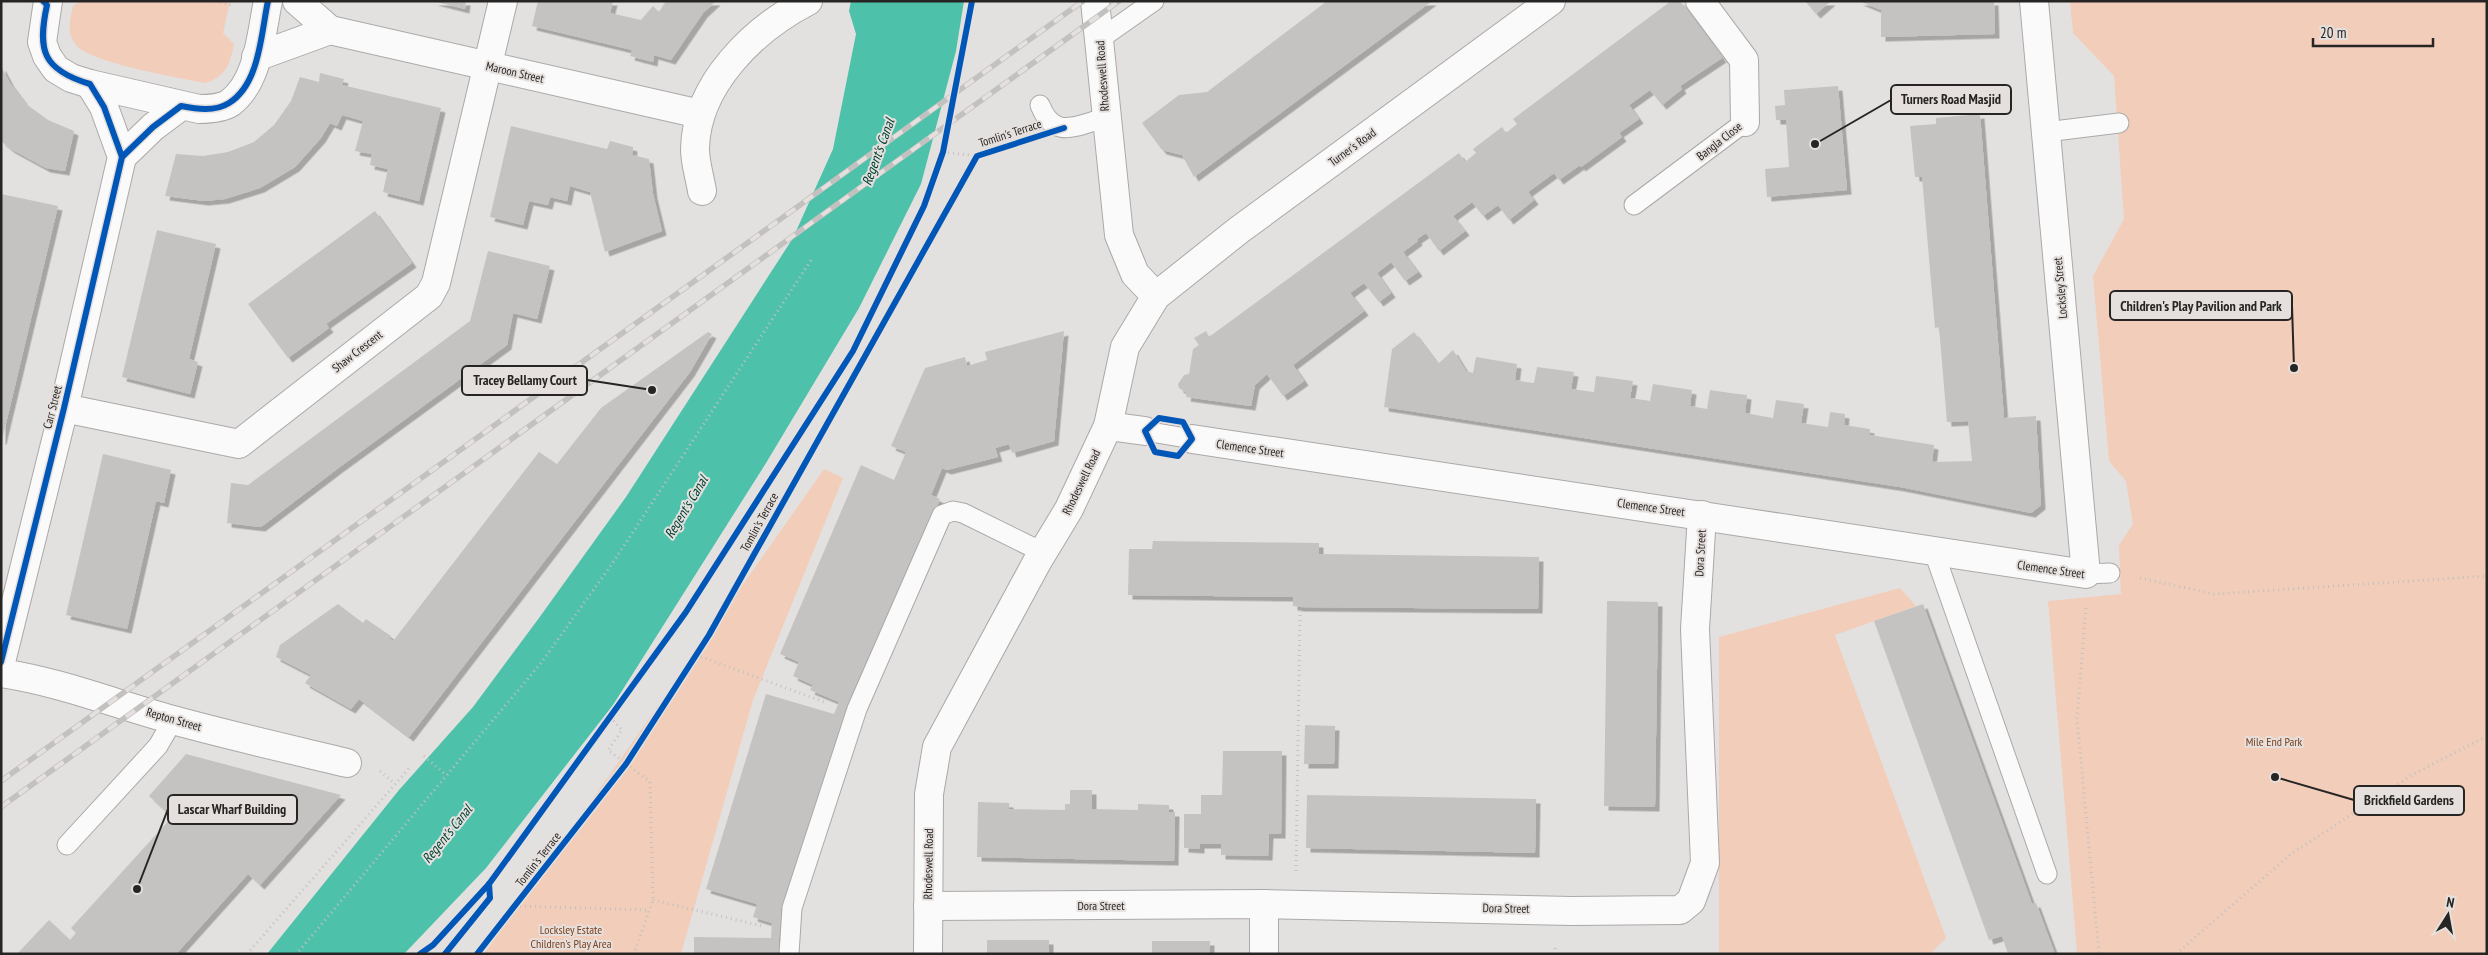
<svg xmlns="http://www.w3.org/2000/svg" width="2488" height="955" font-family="'PT Sans Narrow',sans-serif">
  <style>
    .green { fill: #f2cdb9 }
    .water { fill: #4dc1a9 }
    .building { fill: #c5c3c2; filter: url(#shadow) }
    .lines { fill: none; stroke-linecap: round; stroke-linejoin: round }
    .service-casing { stroke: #aba9a8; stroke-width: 21 }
    .minor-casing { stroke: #aba9a8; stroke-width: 30 }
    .tertiary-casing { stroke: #aba9a8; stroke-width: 30 }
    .path { stroke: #c2c2c1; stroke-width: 3; stroke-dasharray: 1 4; stroke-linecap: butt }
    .service { stroke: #fbfafa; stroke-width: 19 }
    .minor { stroke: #fbfafa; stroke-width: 28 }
    .tertiary { stroke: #fbfafa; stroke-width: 28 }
    .rail-casing { stroke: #c2c1c0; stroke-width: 5.5 }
    .rail { stroke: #e5e0dd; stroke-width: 4; stroke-dasharray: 11; stroke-linecap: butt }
    .cycleway-casing { stroke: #e5e0dd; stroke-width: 9 }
    .cycleway { stroke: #0057b8; stroke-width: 6 }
    .labels { text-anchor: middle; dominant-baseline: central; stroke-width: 4; stroke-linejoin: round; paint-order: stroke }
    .street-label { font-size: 12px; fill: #272524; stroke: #e5e0dd }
    .park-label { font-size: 12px; fill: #7c411d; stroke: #e5e0dd }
    .water-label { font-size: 14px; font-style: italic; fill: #004033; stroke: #e5e0dd }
    .leader { fill: none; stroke: #272524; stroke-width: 2 }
    .callout-dot { fill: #272524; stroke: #e5e0dd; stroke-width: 2 }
    .callout { fill: #e5e0dd; stroke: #272524; stroke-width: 2 }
    .callout-label { font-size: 14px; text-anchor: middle; font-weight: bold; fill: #272524 }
  </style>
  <defs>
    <filter id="shadow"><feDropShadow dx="4.5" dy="4.5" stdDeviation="0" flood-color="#0004"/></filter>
  </defs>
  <rect width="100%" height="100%" fill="#e3e1df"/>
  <g class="green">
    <path d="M81 1H230L223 33 234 44C230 64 226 77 205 83 180 78 92 63 77 46 66 34 70 20 73 6Z"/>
    <path d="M2070 1H2487V954H2077L2048 601 2121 594 2119 545 2133 524 2126 481 2109 461 2093 276 2124 219 2114 76 2073 33Z"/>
    <path d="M824 469 843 478 753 700 681 954H484Z"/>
    <path d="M1900 588 1916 606 1835 635 1946 938 1930 954H1719V637Z"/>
  </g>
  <path class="water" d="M851 1H964L956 51 921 184 859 308 766 463 613 705 486 868 404 954H267L399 790 473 707 539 618 626 497 793 238 833 149 856 34 849 11Z"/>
  <g class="building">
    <path d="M433 1H466L465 9Z"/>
    <path d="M538 1H613L610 13 641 20 653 6 659 12 666 1H716L703 13 671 60 654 55 653 62 630 56 632 50 532 26Z"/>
    <path d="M1327 1H1432L1194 177 1182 155 1162 150 1142 123 1179 95 1207 92Z"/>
    <path d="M1671 1H1680L1722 58 1680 86 1682 89 1662 105 1650 90 1629 105 1639 119 1619 133 1622 137 1581 167 1580 165 1559 180 1554 173 1528 192 1534 200 1509 220 1498 205 1483 216 1472 202 1453 216 1465 231 1439 251 1426 233 1417 239 1418 241 1403 252 1418 272 1405 281 1391 262 1377 273 1391 293 1379 302 1364 283 1350 293 1364 311 1293 365 1304 381 1283 396 1267 374 1255 385 1251 406 1186 397 1187 393 1179 388 1178 384 1184 375 1189 374 1193 349 1199 345 1194 338 1206 331 1209 337 1459 153 1465 162 1476 153 1473 149 1502 127 1506 133 1517 124 1513 119Z"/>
    <path d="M1805 1H1831L1816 14Z"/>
    <path d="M1859 1H1994L1995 34 1881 37V10Z"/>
    <path d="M1 66 10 83 26 104 48 120 74 131 65 171 46 168 11 149 1 141Z"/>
    <path d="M320 73 344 79 342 85 441 108 419 201 383 192 388 169 370 165 372 154 355 151 363 121 342 115 337 126 330 123 321 138 295 167 260 188 225 199 204 201 165 196 176 154 203 156 228 152 254 142 274 125 291 101 300 77 319 82Z"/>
    <path d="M1838 86 1847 190 1767 197 1765 169 1789 167 1786 120H1776L1775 106 1785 105 1784 90Z"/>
    <path d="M1980 114 2004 418 2036 416 2041 505 2031 513 1900 487 1384 407 1392 349 1414 332 1438 364 1453 350 1466 371 1473 373 1476 357 1517 364 1515 380 1526 382 1534 383 1537 367 1574 372 1571 389 1594 392 1596 376 1633 381 1630 398 1650 401 1653 384 1692 390 1690 406 1707 409 1710 390 1730 393 1747 395 1745 413 1773 418 1776 400 1804 404 1801 423 1828 427 1830 412 1845 414 1844 425 1870 429V435L1934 445 1932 462 1972 461 1968 421 1947 422 1939 327 1935 328 1922 177H1915L1910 126 1936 124V118Z"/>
    <path d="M511 126 607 149 610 141 633 147 632 155 649 159 653 194 662 231 605 252 590 192 570 186 567 201 550 197 548 205 529 201 523 225 490 217Z"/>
    <path d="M1 194 58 206 2 440H1Z"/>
    <path d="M375 211 412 263 326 324 329 328 288 358 248 304Z"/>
    <path d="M157 230 216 244 189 359 198 362 190 394 122 377Z"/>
    <path d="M488 251 550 266 537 319 513 313 507 345 337 469 261 527 227 523 231 483 248 485 470 321Z"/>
    <path d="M1064 331 1054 441 1012 453 1009 444 995 448 998 457 947 470 942 468 931 495 940 499 851 707 785 913 779 938V954H694V937L771 938 772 923 753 917 757 904 706 889 766 694 834 714 839 702 810 690 813 685 793 676 799 662 780 654 861 465 894 480 906 452 891 446 925 368 965 357 967 366 987 360 985 352Z"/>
    <path d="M708 332 712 334 690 372 409 737 359 699 351 709 305 683 311 675 276 657 280 645 338 604 363 623 366 619 391 636 389 638 393 641 539 452 557 464 601 408Z"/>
    <path d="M103 454 171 470 164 503 156 501 127 629 66 615Z"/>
    <path d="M1153 541 1319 543V554L1539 557 1538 609 1300 607 1293 606V597L1128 595 1129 549H1152Z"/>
    <path d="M1607 601 1658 602 1655 807 1604 806Z"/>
    <path d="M1923 604 2032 904 2036 903 2055 954H2008L2002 936 1989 940 1874 621Z"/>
    <path d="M1305 725 1335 726 1334 764H1304Z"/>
    <path d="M1223 751H1282L1281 834H1269L1268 856 1221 855V844H1200V849L1184 848V814H1201V795H1222Z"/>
    <path d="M186 754 341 795 260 885 248 874 176 954H17L49 920 70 940 76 933 71 928 172 817 149 796Z"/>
    <path d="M1070 790H1092V809L1138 810V804L1169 805V812H1175L1174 861 977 857 978 802 1009 803V809L1065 810V804H1070Z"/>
    <path d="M1307 795 1536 799 1535 853 1306 848Z"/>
    <rect x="987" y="940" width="62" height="14"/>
    <rect x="1152" y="941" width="58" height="13"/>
  </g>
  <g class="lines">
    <defs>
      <g id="service">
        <path d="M1100 39 1154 1"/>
        <path d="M1040 105C1054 141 1077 125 1105 118"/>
        <path d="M2046 132 2119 123"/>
        <path d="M1634 205 1745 122"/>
        <path d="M1145 431 1192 439"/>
        <path d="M1934 552 2047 874"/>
        <path d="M2086 574 2110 573"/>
        <path d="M67 845 158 746 173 720"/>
        <path d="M789 954 792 908 857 709 942 515 953 511 963 513 1044 553"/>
      </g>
      <g id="minor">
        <path d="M48 1 42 42 47 56 56 69 71 78 90 84 199 109C209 109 222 108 230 103 259 81 261 34 268 1"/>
        <path d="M297 1 330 30 700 114"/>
        <path d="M1095 1 1119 235 1135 274 1156 296"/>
        <path d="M1700 1 1744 60 1745 122"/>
        <path d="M256 57 330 30"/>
        <path d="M122 157 153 127 181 106"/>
        <path d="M702 191C700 178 695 163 695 149 696 84 754 29 808 1"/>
        <path d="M64 408 239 444 429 296 436 283 503 1"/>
        <path d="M1108 426 1145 431"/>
        <path d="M1192 439 2086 574 2034 1"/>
        <path d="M1 662 64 408 122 157 104 107 90 84"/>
        <path d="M1 673C61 682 115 704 173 720 231 736 289 749 347 763"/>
        <path d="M928 906 1264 904 1572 911 1680 910 1691 901 1705 863 1695 629 1702 515"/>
        <path d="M1264 954V904"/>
      </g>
      <path id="tertiary" d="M928 954 929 794 937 747 1037 562 1069 509 1108 426 1125 347 1156 296 1239 230 1551 1"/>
    </defs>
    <use href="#service" class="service-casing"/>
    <use href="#minor" class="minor-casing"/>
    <use href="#tertiary" class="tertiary-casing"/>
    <g class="path">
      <path d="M215 1 231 5"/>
      <path d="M943 152 977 156"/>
      <path d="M2140 578 2214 594 2487 576"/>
      <path d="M2086 608 2077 718 2099 954"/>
      <path d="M696 655 827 703"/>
      <path d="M610 717 622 730 608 750 650 782 653 900 634 954"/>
      <path d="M424 756 446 775"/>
      <path d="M380 771 395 784"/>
      <path d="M1296 871 1300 607"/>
      <path d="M653 900 762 926"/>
      <path d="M515 906 649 910"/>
      <path d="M299 951 541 663 614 561 813 257"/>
      <path d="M247 954 411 766"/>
      <path d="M420 954 433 945 489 884 686 612 853 351 924 206 943 152 972 1"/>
      <path d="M1555 954V944"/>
      <path d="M2176 954 2291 854 2412 775 2487 736"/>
    </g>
    <use href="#service" class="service"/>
    <use href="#minor" class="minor"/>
    <use href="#tertiary" class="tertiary"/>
    <defs>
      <g id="rail">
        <path d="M1 781 1083 1"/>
        <path d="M1 807 1119 1"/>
      </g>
    </defs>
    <use href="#rail" class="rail-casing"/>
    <use href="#rail" class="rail"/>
    <defs>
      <g id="cycleway">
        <path d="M122 157 153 127 181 106C196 109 215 112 229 103 260 84 261 33 268 1"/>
        <path d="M1159 418 1183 422 1192 439 1178 456 1155 452 1145 431Z"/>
        <path d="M1 662 64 408 122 157 104 107 90 84C43 70 37 51 47 5L43 1"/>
        <path d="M420 954 433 945 489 884 686 612 853 351 924 206 943 152 972 1"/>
        <path d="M445 954 490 898 489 884"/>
        <path d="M477 954 626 764 709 635 977 156 1064 128"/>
      </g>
    </defs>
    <use href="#cycleway" class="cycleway-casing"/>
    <use href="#cycleway" class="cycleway"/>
  </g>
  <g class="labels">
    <g class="street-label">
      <text transform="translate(515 72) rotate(13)">Maroon Street</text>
      <text transform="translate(1102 76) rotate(-94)">Rhodeswell Road</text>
      <text transform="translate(1010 133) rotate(-18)">Tomlin's Terrace</text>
      <text transform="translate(1719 141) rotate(-38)">Bangla Close</text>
      <text transform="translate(1352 147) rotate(-36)">Turner's Road</text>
      <text transform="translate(2060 288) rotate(-95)">Locksley Street</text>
      <text transform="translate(357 351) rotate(-38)">Shaw Crescent</text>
      <text transform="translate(52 407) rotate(-76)">Carr Street</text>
      <text transform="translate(1250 448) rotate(8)">Clemence Street</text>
      <text transform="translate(1081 482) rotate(-64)">Rhodeswell Road</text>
      <text transform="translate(1651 507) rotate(8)">Clemence Street</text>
      <text transform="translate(759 522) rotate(-61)">Tomlin's Terrace</text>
      <text transform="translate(1700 553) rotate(-87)">Dora Street</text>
      <text transform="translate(2051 569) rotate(8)">Clemence Street</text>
      <text transform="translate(174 719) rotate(16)">Repton Street</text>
      <text transform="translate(538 859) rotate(-52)">Tomlin's Terrace</text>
      <text transform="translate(928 864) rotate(-89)">Rhodeswell Road</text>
      <text x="1101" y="905">Dora Street</text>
      <text transform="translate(1506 908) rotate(1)">Dora Street</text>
    </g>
    <g class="park-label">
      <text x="2274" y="741">Mile End Park</text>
      <text x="571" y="929">Locksley Estate<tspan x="571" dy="14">Children's Play Area</tspan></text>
    </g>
    <g class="water-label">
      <text transform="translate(878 152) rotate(-70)">Regent's Canal</text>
      <text transform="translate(686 507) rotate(-59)">Regent's Canal</text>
      <text transform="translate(447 834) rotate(-51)">Regent's Canal</text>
    </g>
  </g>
  <path class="leader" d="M1815 144L1891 100M2294 368L2292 306M652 390L587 380M2275 777L2354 800M137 889L168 809"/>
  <g class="callout-dot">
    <circle cx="1815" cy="144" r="5"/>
    <circle cx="2294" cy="368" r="5"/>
    <circle cx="652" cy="390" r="5"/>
    <circle cx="2275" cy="777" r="5"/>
    <circle cx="137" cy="889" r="5"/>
  </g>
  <g class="callout">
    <rect x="1891" y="85" width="120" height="29" rx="5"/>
    <rect x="2110" y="291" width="182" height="29" rx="5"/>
    <rect x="462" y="366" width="125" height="29" rx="5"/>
    <rect x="2354" y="786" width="110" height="29" rx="5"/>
    <rect x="168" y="795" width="129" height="29" rx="5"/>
  </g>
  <g class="callout-label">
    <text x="1951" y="104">Turners Road Masjid</text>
    <text x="2201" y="311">Children's Play Pavilion and Park</text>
    <text x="525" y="385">Tracey Bellamy Court</text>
    <text x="2409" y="805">Brickfield Gardens</text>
    <text x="232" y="814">Lascar Wharf Building</text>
  </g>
  <rect width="2488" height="955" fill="none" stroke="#272524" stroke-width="5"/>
  <g transform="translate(2448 915) rotate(11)" stroke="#e5e0dd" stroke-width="4" paint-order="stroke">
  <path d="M0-4L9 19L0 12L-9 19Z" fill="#272524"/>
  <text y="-8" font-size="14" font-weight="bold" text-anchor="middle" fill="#272524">N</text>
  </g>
  <path d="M2313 38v8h120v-8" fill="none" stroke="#272524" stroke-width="2.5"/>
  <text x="2320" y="38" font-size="15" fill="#272524" stroke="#e5e0dd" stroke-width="4" paint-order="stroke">20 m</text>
</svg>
